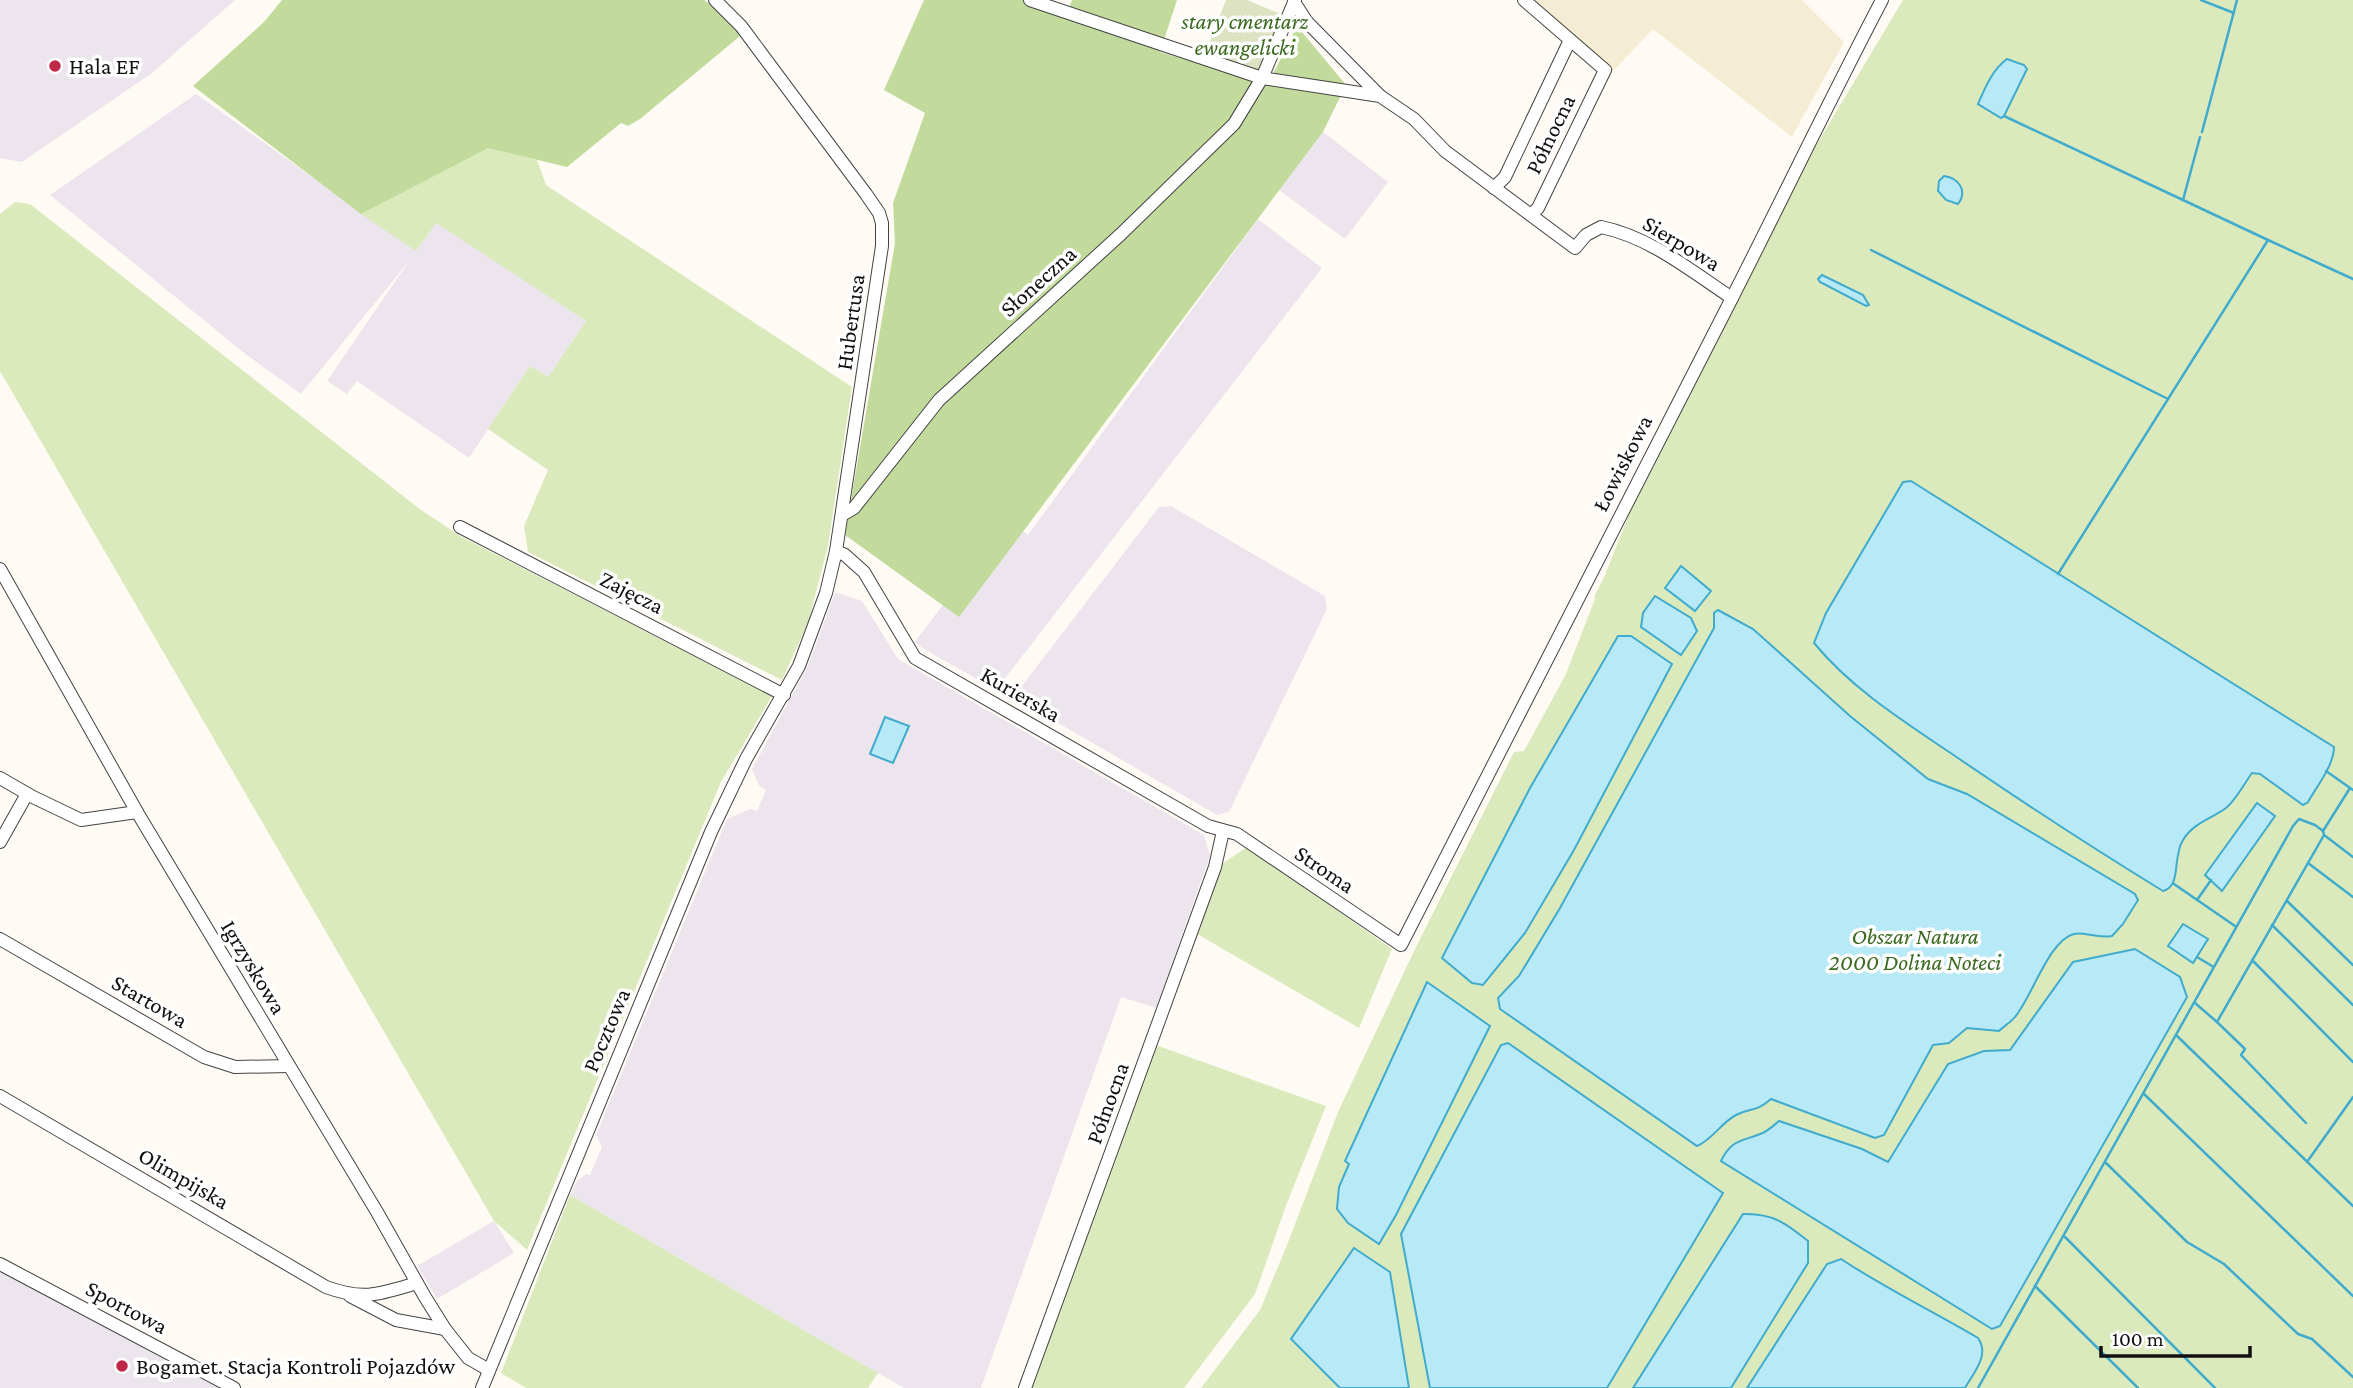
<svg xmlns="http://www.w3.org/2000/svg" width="2353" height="1388" font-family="'Crimson Pro',serif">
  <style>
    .industrial { fill: #ece5ee }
    .farmland { fill: #f5edd3 }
    .green { fill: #dbeabc }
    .forest { fill: #c2db9c }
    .cemetery { fill: #dde2c3 }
    .water { fill: #b8e9f6; stroke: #40abcd; stroke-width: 2 }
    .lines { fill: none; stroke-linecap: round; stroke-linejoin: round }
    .stream { stroke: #40abcd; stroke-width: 2.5 }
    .minor-casing { stroke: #434343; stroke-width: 14 }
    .minor { stroke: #fff; stroke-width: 12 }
    .poi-dot { fill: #c02848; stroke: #fff; stroke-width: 2.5 }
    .labels { text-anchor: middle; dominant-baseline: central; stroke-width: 7; stroke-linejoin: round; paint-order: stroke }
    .park-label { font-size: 23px; font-style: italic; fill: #3b6920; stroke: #fff }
    .poi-label { font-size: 23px; fill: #101010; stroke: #fff; text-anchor: start }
    .street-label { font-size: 23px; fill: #101010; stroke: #fff }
  </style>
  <rect width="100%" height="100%" fill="#fffbf4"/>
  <g class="industrial">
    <path d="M0 0H235L152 73 22 162 0 158Z"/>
    <path d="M196 94 416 251 436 222 586 321 548 377 530 366 469 458 357 381 347 394 327 381 409 261 301 394 248 356 50 195Z"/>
    <path d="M1323 132 1388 182 1345 239 1279 190Z"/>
    <path d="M1258 219 1322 268 1003 681 987 685 914 643 1007 520 1028 535Z"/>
    <path d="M1171 506 1325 596 1327 609 1229 812 1217 815 1020 701 1018 691 1159 507Z"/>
    <path d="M835 592 862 601 898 659 1204 835 1210 856 1156 1008 1121 997 981 1388H904L570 1195 577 1181 586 1174 590 1175 602 1147 596 1135 727 819 750 809 757 811 766 790 759 786 752 769 808 666Z"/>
    <path d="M494 1221 514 1253 437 1299 417 1266Z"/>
    <path d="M0 1271 220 1388H0Z"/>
  </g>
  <path class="farmland" d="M1532 0H1802L1844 42 1792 137 1653 29 1613 71 1586 51Z"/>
  <g class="green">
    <path d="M1903 0H2353V1388H1201L1260 1310 1287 1245 1338 1112 1415 949 1514 752 1524 751 1565 676 1595 599 1594 597 1605 575 1639 489 1753 251Z"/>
    <path d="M488 147 537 160 546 185 852 387 828 546 808 623 782 680 528 552 524 526 548 470 488 429 530 366 548 377 586 321 436 223 416 251 361 214Z"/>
    <path d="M15 202 30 204 324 434 421 510 462 537 772 696 721 782 527 1250 494 1221 0 371V214Z"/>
    <path d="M1247 847 1392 949 1359 1028 1192 931 1219 866Z"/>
    <path d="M1153 1044 1326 1106 1287 1203 1255 1294 1184 1388H1030Z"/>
    <path d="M570 1195 878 1373 868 1388H526L501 1373Z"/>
  </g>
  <g class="forest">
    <path d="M282 0H704L745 32 640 119 628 126 621 123 567 167 488 148 361 214 193 86 264 22Z"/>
    <path d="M924 0H1024L1066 16 1072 0H1177L1160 52 1268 84 1297 26 1346 85 1323 132 959 617 845 535 895 243 893 203 925 113 884 90Z"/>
  </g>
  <path class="cemetery" d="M1226 0H1247L1285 16 1263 67 1257 71 1209 55 1206 52Z"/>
  <g class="water">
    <path d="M2007 59 2024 65 2027 69 2004 116 2001 118 1978 104C1985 88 1992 70 2007 59Z"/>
    <path d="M1944 176C1959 178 1968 191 1958 204L1946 200 1938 191 1939 181Z"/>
    <path d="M1822 275 1863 295 1869 305 1866 306 1820 282 1818 279Z"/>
    <path d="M1911 481 2334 747C2334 765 2317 786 2308 802L2303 805 2260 774 2252 773C2244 784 2236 800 2226 808 2211 819 2193 823 2183 840 2172 857 2182 886 2163 891 2091 847 2021 801 1952 754 1903 721 1852 689 1814 643L1826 613 1903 482Z"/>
    <path d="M1681 566 1711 591 1695 611 1665 588Z"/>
    <path d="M1655 596 1691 618 1697 631 1681 655 1641 627 1643 613Z"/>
    <path d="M1718 610 1753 629 1850 716 1928 779 1967 794 2135 894 2138 900 2123 924 2112 936C2097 939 2083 931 2074 934 2049 940 2032 997 2015 1017 2011 1022 2004 1026 1999 1031L1967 1028 1949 1043 1933 1045 1884 1135 1875 1138 1771 1099C1755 1113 1751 1107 1736 1115 1721 1123 1712 1140 1697 1146L1500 1009 1498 998 1519 976 1560 908 1714 628V613Z"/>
    <path d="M1618 636H1631L1672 664 1574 850 1525 933 1483 985 1472 983 1442 958 1530 788Z"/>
    <path d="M885 717 909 726 893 763 870 754Z"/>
    <path d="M2257 803 2275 816 2222 891 2205 875Z"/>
    <path d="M2183 924 2208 939 2193 963 2168 946Z"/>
    <path d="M2135 949 2180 977 2187 997 2000 1326 1992 1329 1721 1161C1731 1140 1740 1142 1760 1134 1767 1132 1773 1126 1779 1121L1862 1149 1888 1162 1948 1064 1984 1051 2010 1050 2073 962Z"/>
    <path d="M1427 982 1490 1026 1396 1215 1379 1244 1348 1223 1337 1209 1339 1187 1349 1164 1345 1161Z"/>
    <path d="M1508 1043 1723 1193 1607 1388H1430L1401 1234 1501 1045Z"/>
    <path d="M1743 1214C1772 1213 1786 1223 1808 1241V1263L1731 1388H1633Z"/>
    <path d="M1354 1248 1390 1272 1409 1388H1340L1291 1339Z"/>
    <path d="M1841 1259C1885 1288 1932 1311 1978 1338 1990 1355 1974 1372 1965 1388H1747L1827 1264Z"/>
  </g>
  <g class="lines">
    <g class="stream">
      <path d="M2201 0 2234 13"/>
      <path d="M2004 116 2183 200"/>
      <path d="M2202 132 2237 0"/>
      <path d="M2268 240 2353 279"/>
      <path d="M1871 250 2168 399"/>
      <path d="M2058 574 2268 240 2183 200 2200 137"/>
      <path d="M2326 771 2353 790"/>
      <path d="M2323 831 2324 835 2353 857"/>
      <path d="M2308 863 2353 897"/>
      <path d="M2174 884 2235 926"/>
      <path d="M2197 900 2211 880"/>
      <path d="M2287 901 2353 965"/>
      <path d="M2272 925 2353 1005"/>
      <path d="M2197 957 2212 966"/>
      <path d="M2252 960 2353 1062"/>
      <path d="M2195 1003 2217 1022 2324 835"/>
      <path d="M2217 1022 2245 1049 2241 1055 2306 1123"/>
      <path d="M2177 1036 2353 1206"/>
      <path d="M2144 1094 2353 1296"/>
      <path d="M2307 1162 2353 1097"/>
      <path d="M2106 1163 2187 1242 2224 1264 2298 1334 2312 1339 2353 1377"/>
      <path d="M2065 1237 2215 1388"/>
      <path d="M2035 1286 2138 1388"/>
      <path d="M1978 1388 2293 826 2299 819 2315 825 2323 831 2350 788"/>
    </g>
    <defs>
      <g id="minor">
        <path d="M1030 0 1262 78 1380 96 1414 119 1445 151 1575 248 1586 235 1601 227C1650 237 1691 271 1732 298"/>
        <path d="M1524 0 1605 70 1538 208 1531 215"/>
        <path d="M1294 2 1307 22 1380 96"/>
        <path d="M1494 188 1505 177 1570 40"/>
        <path d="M842 515 854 508 939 400 1121 234 1234 124 1262 78 1295 0"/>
        <path d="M460 527 784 695"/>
        <path d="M836 551 845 555 864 572 915 658 1208 826 1237 834 1401 945C1510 730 1620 515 1731 300 1782 200 1830 99 1882 0"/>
        <path d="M0 569 137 812 377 1212 425 1297 445 1329 468 1358 489 1370"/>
        <path d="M0 778 33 797 81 820 137 812"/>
        <path d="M0 842 27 794"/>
        <path d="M0 939 204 1057 235 1067 289 1066"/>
        <path d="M0 1096 326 1287C364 1301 380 1294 417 1283"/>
        <path d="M0 1264 234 1388"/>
        <path d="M350 1296 396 1320 445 1329"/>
        <path d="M482 1388 711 832 746 759 799 666 826 593 836 551 882 246V223L879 213 866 194 741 26 715 0"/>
        <path d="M1025 1388 1215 867 1223 831"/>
      </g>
    </defs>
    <use href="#minor" class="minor-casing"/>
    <use href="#minor" class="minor"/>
  </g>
  <g class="poi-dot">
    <circle cx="55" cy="66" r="7"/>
    <circle cx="122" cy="1366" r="7"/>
  </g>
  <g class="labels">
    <g class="park-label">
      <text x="1245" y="21">stary cmentarz<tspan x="1245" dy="26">ewangelicki</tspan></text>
      <text x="1915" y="936">Obszar Natura<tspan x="1915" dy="26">2000 Dolina Noteci</tspan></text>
    </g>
    <g class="poi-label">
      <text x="69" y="66">Hala EF</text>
      <text x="136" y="1366">Bogamet. Stacja Kontroli Pojazdów</text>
    </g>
    <g class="street-label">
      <text transform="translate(1550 134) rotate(-64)">Północna</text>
      <text transform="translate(1682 243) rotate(31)">Sierpowa</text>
      <text transform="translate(1038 281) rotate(-42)">Słoneczna</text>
      <text transform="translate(850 322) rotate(-82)">Hubertusa</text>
      <text transform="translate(1622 463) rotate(-63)">Łowiskowa</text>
      <text transform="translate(632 592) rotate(27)">Zajęcza</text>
      <text transform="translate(1021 694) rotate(30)">Kurierska</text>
      <text transform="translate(1325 869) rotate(34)">Stroma</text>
      <text transform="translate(254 967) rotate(59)">Igrzyskowa</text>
      <text transform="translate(150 1001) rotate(30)">Startowa</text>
      <text transform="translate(606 1030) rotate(-67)">Pocztowa</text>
      <text transform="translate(1107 1103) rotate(-70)">Północna</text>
      <text transform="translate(184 1178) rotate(30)">Olimpijska</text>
      <text transform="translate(127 1307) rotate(28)">Sportowa</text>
    </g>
  </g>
  <path d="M2101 1346v10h149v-10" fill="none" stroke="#101010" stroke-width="3.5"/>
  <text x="2112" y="1346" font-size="21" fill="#101010" stroke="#ffffff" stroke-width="5" paint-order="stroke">100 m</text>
</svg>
